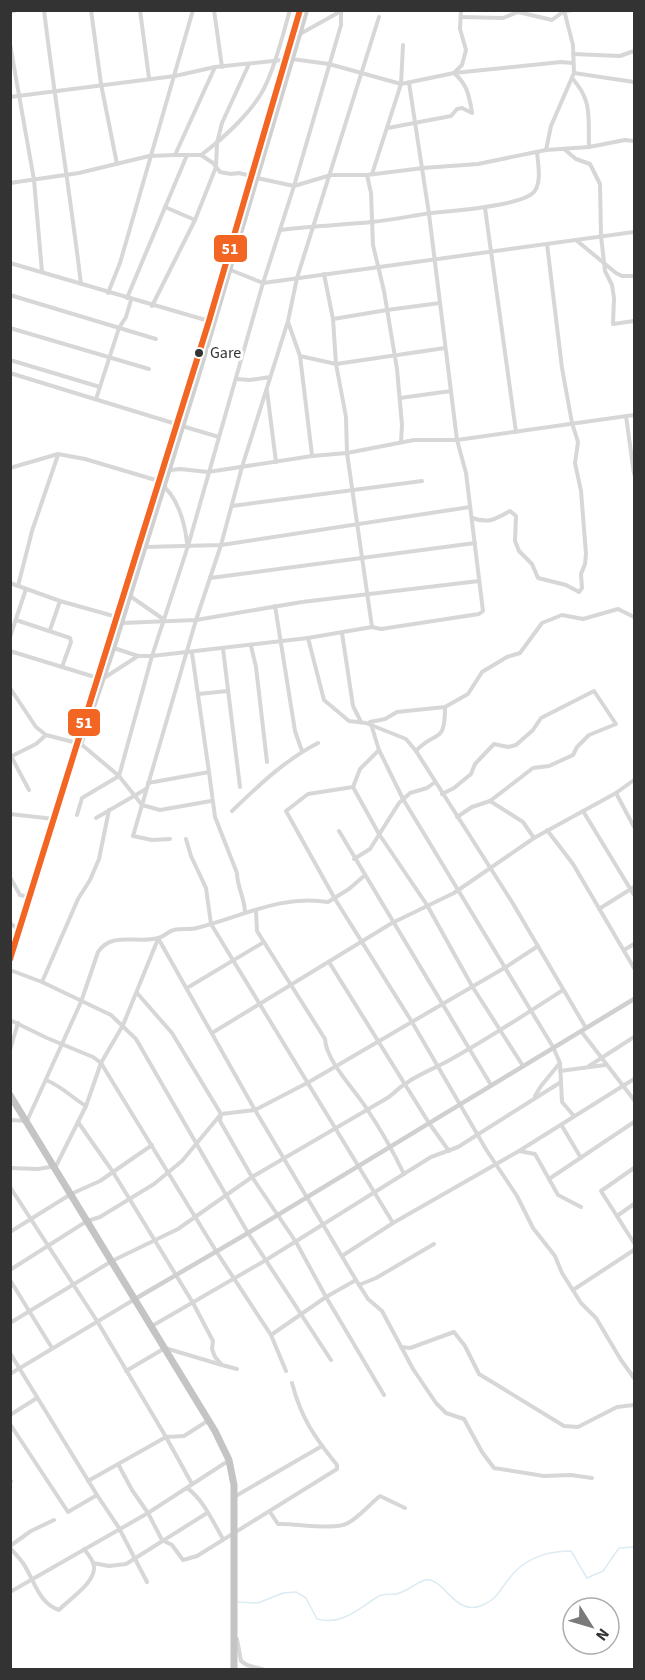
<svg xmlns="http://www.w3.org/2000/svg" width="645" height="1680" font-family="'Source Sans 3',sans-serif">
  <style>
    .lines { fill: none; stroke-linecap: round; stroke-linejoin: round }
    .stream { stroke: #ddebf3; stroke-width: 1.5 }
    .street { stroke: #d7d7d7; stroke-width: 4 }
    .secondary { stroke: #d0d0d0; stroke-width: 4.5 }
    .highway { stroke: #c4c4c4; stroke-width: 7 }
    .bus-1-casing { stroke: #fff; stroke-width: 10 }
    .bus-1 { stroke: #f26522; stroke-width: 6 }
    .bus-dot { fill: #333; stroke: #fff; stroke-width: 2 }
    .labels { text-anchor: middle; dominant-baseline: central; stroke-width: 6; stroke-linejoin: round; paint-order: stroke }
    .bus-label { font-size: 16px; fill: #333; stroke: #fff; text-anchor: start }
    .line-badge { stroke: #fff; stroke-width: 2 }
    .badge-label { font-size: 16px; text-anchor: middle; font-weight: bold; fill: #fff }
  </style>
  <rect width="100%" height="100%" fill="#fff"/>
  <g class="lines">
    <g class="stream">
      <path d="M634 1556V1559"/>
      <path d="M238 1602 258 1603 283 1593 296 1592 306 1598 317 1619C342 1626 359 1608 379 1596 384 1593 390 1595 396 1594 407 1592 415 1583 425 1580 444 1576 454 1618 483 1605 497 1599 499 1591 508 1580 523 1559 546 1551 571 1551L587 1578 603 1571 619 1548 634 1547"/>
    </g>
    <g class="street">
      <path d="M44 10C55 102 70 192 81 284"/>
      <path d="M91 10 101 84 117 164"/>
      <path d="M140 10 149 78"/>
      <path d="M214 10 222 67"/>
      <path d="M10 12 17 10"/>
      <path d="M461 17 503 18 518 12 552 20 564 11 573 10"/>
      <path d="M300 34 343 10"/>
      <path d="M10 44 34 180 42 272"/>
      <path d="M573 54 620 56 634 51"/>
      <path d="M454 73 561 62 573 63"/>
      <path d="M454 73C467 84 469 95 472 112"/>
      <path d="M574 73 634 82"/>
      <path d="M572 78C593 101 588 118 589 147"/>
      <path d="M10 97 175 76 215 67 292 59 329 64 401 84 454 73 462 65 466 50 460 29 461 10"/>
      <path d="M388 128 451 116 457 109 462 108 472 113"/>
      <path d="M564 149 576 159 590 164 600 184 601 236 605 271 612 285 614 298 613 324 634 321"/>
      <path d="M546 150 551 126 574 73 573 45 564 10"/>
      <path d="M175 155 215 67"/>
      <path d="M201 155C224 138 256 109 267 82 277 60 283 34 290 10"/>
      <path d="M372 174 401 84 403 45"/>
      <path d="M367 175 371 193 373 245 384 291 397 369 402 425 401 442"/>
      <path d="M257 178 294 186 331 175H367L423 168 478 164 546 150 589 147 625 140 634 141"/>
      <path d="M10 183 79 173 149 156 175 155H201L213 163 220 172 231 174 239 173 251 176"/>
      <path d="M165 207 195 220"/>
      <path d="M485 208 516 432"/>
      <path d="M280 230C311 226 341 225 372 222 392 220 411 216 431 213 451 211 522 206 534 192 542 182 538 164 537 152"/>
      <path d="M576 240 616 273 622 276H634"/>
      <path d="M10 263 209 321"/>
      <path d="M223 267 263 283 634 232"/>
      <path d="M324 274 333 319 336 364 346 417 347 453 372 627"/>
      <path d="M108 293 120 263 193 10"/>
      <path d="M10 295 156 339"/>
      <path d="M127 298 187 155"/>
      <path d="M152 306 195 220 216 167 217 143 222 123 249 64"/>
      <path d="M333 319 387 310 440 303"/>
      <path d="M288 322 300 356 312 455"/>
      <path d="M10 328 149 369"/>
      <path d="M300 356 336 364 445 348"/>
      <path d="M10 360 100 387"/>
      <path d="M10 373 176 424"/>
      <path d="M236 379 250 380 270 377"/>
      <path d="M267 391 276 462"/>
      <path d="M400 398 451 391"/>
      <path d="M96 399 119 328 126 317 131 300"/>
      <path d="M626 416 634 474"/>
      <path d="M182 426 219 437"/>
      <path d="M10 468 58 454 85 459 159 481"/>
      <path d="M162 471 180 469 208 472 312 456 347 453 414 440H457L634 415"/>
      <path d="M159 483C177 494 185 523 187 543"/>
      <path d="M232 506 422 481"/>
      <path d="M472 518C489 524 496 519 510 511L516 516 515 541 519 551 532 564 538 578 566 585 579 592 582 588 581 574 585 564 586 554 581 491 575 463 578 442 572 423 562 368 547 244"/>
      <path d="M145 547 221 545 470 507"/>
      <path d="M210 578 475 543"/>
      <path d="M10 583 60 601 117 617"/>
      <path d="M18 586 32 531 58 455"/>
      <path d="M130 596 163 619"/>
      <path d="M275 606 295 731 302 751"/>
      <path d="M16 620 70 638 71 642 62 667"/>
      <path d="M122 623 196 620 302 602 479 581"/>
      <path d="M50 630 60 601"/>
      <path d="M342 633 353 706 361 722"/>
      <path d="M10 637 26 589"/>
      <path d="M308 638 372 627 381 629 479 614 483 611 466 473 457 440 429 214 409 83"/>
      <path d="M251 646 256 667 267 762"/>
      <path d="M114 648 138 656H152L308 638 324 700 349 721 366 723 406 739 416 751 512 902 586 1028"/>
      <path d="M223 649 240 787"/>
      <path d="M10 651 98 678"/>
      <path d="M104 678 138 656"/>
      <path d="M10 688 36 727 46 735 81 744 119 776 142 805 160 810 211 801"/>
      <path d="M198 694 228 691"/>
      <path d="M370 722 385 719 397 712 445 707 468 694 482 672 507 657 520 653 542 623 562 615 583 619 618 609 634 617"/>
      <path d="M371 724 379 750 403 799 553 1047 560 1063 562 1102 574 1116"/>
      <path d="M379 750 360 769 353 787 308 794 286 811 335 899 412 1022 487 1151 517 1196 533 1228 555 1256 562 1273 581 1303 596 1318 621 1360 634 1378"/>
      <path d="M416 751C436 729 445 746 445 707"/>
      <path d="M11 756 29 790"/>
      <path d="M10 757 36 744 46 735"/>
      <path d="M209 772 215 817 237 873C237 887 245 898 245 913"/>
      <path d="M148 783 209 772 192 653"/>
      <path d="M353 787 379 834 427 905 472 986 523 1066"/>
      <path d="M616 793 634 827"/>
      <path d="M442 794 454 788 471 774 475 764 494 744 508 747 516 745 533 730 541 718 594 691 616 724 589 735 577 747 573 755 549 766 533 768 490 801 472 807 457 817"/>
      <path d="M490 801 523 822 534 838"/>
      <path d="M232 811C259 785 285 760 318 743"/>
      <path d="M583 811 634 895"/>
      <path d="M10 814 54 819"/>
      <path d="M77 815 82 798 119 776 152 656 188 546 263 283 294 186 341 25V10"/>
      <path d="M96 818 146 789"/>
      <path d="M547 830 573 864 634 968"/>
      <path d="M339 831 491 1085"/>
      <path d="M170 839 152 840 133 836 196 620 221 545 242 467 288 321 297 278 379 17"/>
      <path d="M186 839 191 856 206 888 211 924 393 1223"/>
      <path d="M354 859 370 849 399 803 410 793 427 788 435 782"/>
      <path d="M10 877 20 895 29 897"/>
      <path d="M599 909 634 887"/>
      <path d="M256 910 257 931 325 1039C326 1061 355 1090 367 1109 381 1130 393 1151 404 1174"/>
      <path d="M10 923 19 930"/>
      <path d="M158 938 255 1110 356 1280 368 1299 382 1311 413 1369 436 1403 446 1413 464 1419 482 1452 494 1468 544 1476 571 1475 592 1478"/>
      <path d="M624 950 634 944"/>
      <path d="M329 962 429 1123 449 1151"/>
      <path d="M10 970 42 982 111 1015 136 1039 248 1233 331 1360"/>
      <path d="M42 982 78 899 90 880 99 859 109 810"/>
      <path d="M187 988 264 942"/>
      <path d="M137 993 172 1033 221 1114 220 1121 252 1177 296 1242 326 1297 384 1395"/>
      <path d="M10 1020 47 1038 93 1057 101 1063 216 1251 271 1335 286 1371"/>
      <path d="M581 1031 634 1100"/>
      <path d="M212 1033 392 923 454 893 534 838 616 793 634 780"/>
      <path d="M10 1050 18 1023"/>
      <path d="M589 1066 634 1037"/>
      <path d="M560 1071 605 1065"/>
      <path d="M46 1080C63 1087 71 1097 86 1106"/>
      <path d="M535 1096 541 1086 559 1064"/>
      <path d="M10 1120 27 1121 81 1002 98 952C112 931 137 944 158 938 164 937 168 931 174 930 182 928 190 930 197 928 241 917 282 894 328 902L349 889 364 876"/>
      <path d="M78 1122 113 1172 193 1303 213 1341 212 1349 215 1357 222 1365 237 1369"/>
      <path d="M562 1126 581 1158"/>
      <path d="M519 1151 634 1079"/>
      <path d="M10 1168 38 1169 56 1166 86 1106 101 1063 123 1025 158 939"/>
      <path d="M634 1168 601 1191 634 1243"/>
      <path d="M549 1179 634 1122"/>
      <path d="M10 1187 97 1321 166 1437 192 1484"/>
      <path d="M617 1216 634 1204"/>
      <path d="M10 1232 71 1194 100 1181 152 1145"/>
      <path d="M342 1256 393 1223 519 1151 535 1154 558 1195 581 1207"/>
      <path d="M10 1270 87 1221 100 1217 154 1184 182 1161 221 1114 255 1110 309 1082 506 967 538 946"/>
      <path d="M10 1280 52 1348"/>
      <path d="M359 1285 376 1278 434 1244"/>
      <path d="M573 1290 634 1250"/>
      <path d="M10 1323 112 1261 178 1229 252 1177 389 1097C409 1078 425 1073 448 1061 488 1039 526 1014 563 990"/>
      <path d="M152 1326 266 1260 431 1157 458 1147 561 1082"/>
      <path d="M271 1335 326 1297 356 1280"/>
      <path d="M401 1347 410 1348 454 1332 465 1346 479 1374 564 1426 578 1427 617 1407 634 1405"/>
      <path d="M10 1353 97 1495 119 1528 147 1582"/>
      <path d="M126 1371 165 1348 222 1365"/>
      <path d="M10 1374 135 1299"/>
      <path d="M10 1415 37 1398"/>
      <path d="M10 1424 68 1512 97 1495"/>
      <path d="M118 1464 132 1490 148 1513 162 1540 172 1545 183 1560 197 1556 337 1469V1465C315 1438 301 1418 292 1383"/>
      <path d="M10 1480 11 1481"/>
      <path d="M88 1481 166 1437 184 1436 209 1420"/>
      <path d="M187 1488C203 1499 213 1522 223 1539"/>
      <path d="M234 1497 322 1446"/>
      <path d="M270 1512 278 1524C296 1523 334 1531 348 1523 359 1517 370 1504 380 1496L405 1508"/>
      <path d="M10 1546 31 1531 54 1520"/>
      <path d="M10 1548C15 1553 19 1558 23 1563 34 1579 38 1603 59 1610 69 1599 96 1583 94 1566 93 1560 88 1554 84 1549"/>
      <path d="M93 1563 109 1566 126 1564 207 1513"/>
      <path d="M10 1592 148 1513 228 1461"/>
      <path d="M237 1639 241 1661 247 1665 265 1670"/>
      <path d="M279 1670H287"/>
    </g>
    <g class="secondary">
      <path d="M77 750 81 744 114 648 198 378 307 10"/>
      <path d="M10 959 209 321 300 10"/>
      <path d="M135 1299 248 1233 634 999"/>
    </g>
    <path class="highway" d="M10 1095 215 1431 229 1460 234 1485V1670"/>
    <defs>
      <path id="bus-1" d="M10 959 209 321 300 10"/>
    </defs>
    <use href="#bus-1" class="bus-1-casing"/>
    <use href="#bus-1" class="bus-1"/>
  </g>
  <circle class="bus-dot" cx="199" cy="353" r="5"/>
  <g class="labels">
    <g class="bus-label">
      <text x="210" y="353">Gare</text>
    </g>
  </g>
  <g class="line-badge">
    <rect x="213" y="234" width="35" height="29" rx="6" fill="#f26522"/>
    <rect x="67" y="708" width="34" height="29" rx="6" fill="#f26522"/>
  </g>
  <g class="badge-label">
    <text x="230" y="254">51</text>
    <text x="84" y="728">51</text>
  </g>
  <rect width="645" height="1680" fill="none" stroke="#333333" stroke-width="24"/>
  <g transform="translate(591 1626) rotate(127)"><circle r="28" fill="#ffffff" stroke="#adadad" stroke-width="1.5"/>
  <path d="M0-4.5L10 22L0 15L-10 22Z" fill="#7a7a7a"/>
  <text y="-9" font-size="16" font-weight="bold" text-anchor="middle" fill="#333333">N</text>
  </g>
</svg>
